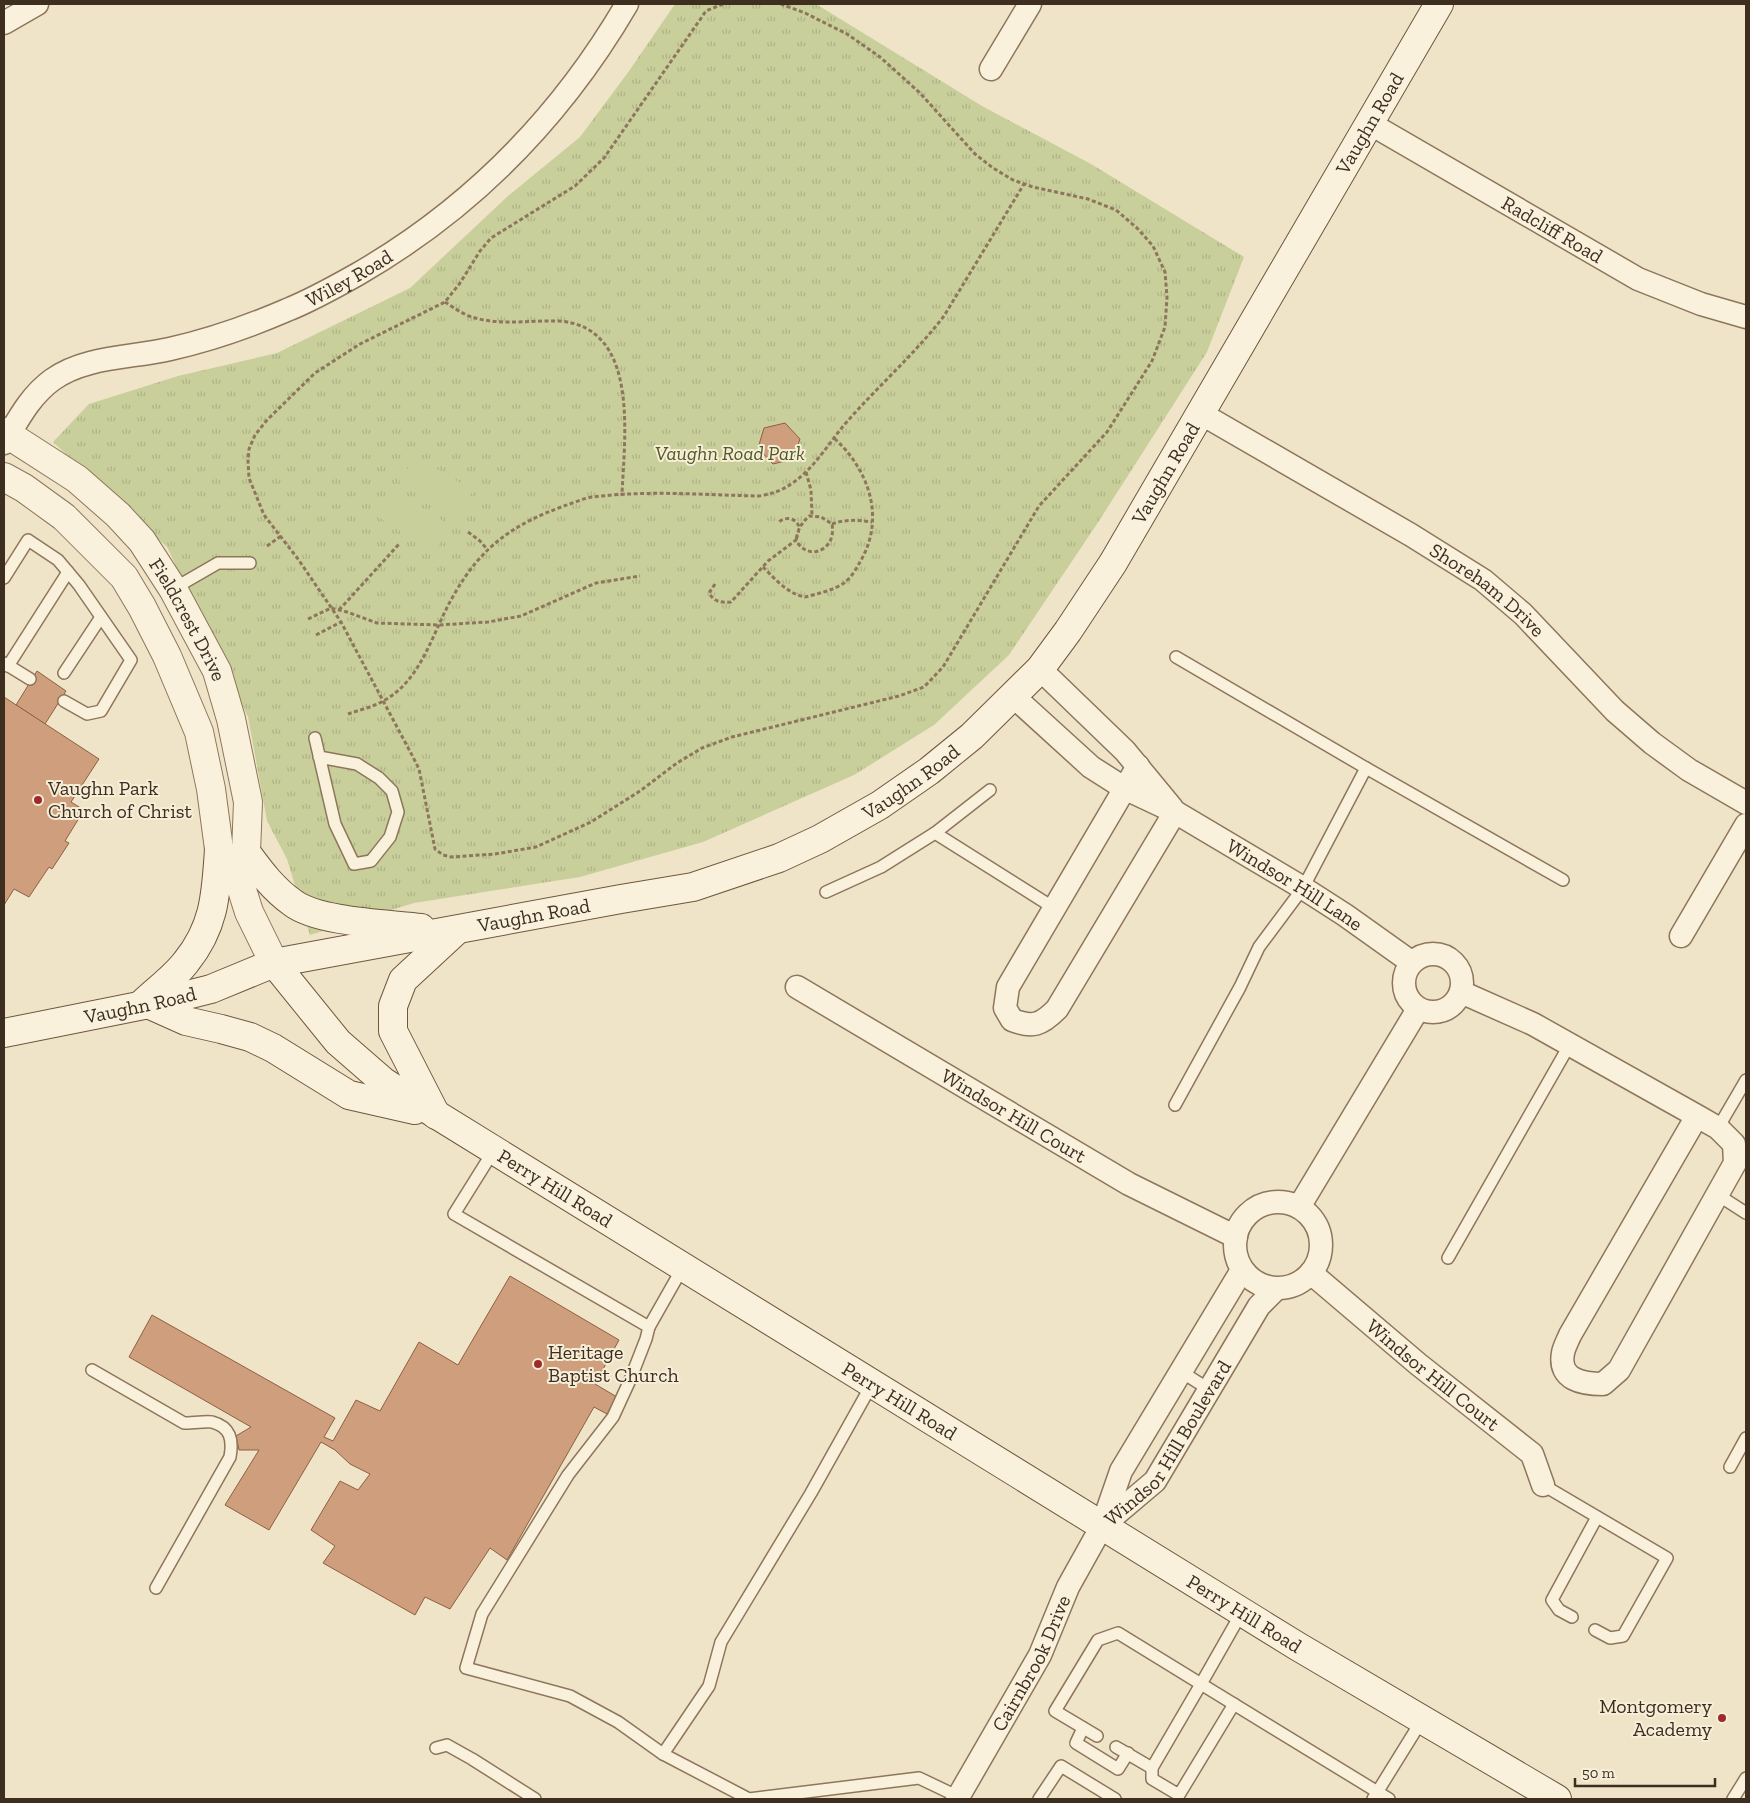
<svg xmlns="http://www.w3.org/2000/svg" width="1750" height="1803" font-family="'Zilla Slab',serif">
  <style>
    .park { fill: url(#park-tufts) }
    .pitch { fill: #c9cf9b }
    .building { fill: #cf9f7d; stroke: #8d5f41 }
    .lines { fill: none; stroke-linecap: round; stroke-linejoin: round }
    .service-casing { stroke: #8d765c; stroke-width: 14 }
    .minor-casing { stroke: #8d765c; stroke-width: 25 }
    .tertiary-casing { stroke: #8d765c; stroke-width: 30 }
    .secondary-casing { stroke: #6f573f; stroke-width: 30 }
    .path { stroke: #8d765c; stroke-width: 3; stroke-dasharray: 4 2.5; stroke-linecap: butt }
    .service { stroke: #faf1dc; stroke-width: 11 }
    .minor { stroke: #faf1dc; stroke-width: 22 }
    .tertiary { stroke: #faf1dc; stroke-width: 28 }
    .secondary { stroke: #faf1dc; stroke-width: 28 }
    .poi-dot { fill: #9e2a2b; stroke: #f7eed8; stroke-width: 2 }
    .labels { text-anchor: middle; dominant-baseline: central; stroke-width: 4; stroke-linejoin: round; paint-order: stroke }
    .street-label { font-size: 20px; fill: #3d2e20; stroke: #f7eed8 }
    .park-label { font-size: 20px; font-style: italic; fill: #4d5a26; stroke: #f7eed8 }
    .poi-label { font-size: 20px; fill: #3d2e20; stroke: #f7eed8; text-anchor: start }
  </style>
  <defs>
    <pattern id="park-tufts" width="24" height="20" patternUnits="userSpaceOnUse" patternTransform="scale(1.25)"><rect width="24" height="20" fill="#c9cf9b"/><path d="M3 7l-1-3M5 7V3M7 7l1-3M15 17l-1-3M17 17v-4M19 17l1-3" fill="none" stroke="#aeb285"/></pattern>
  </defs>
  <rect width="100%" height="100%" fill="#f0e4c8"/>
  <path class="park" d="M675 4H816L982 106 1091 164 1244 257 1207 352 1097 524 1009 655 934 725 854 775 703 842 580 877 414 903 310 935 287 859 267 821 248 717 167 547 53 442 89 404 178 376 277 353 410 288 508 196 580 137 629 71Z"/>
  <g class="pitch">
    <path d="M416 456 473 491 456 518 399 482Z"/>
    <path d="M394 490 451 526 434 552 377 516Z"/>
  </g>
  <g class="building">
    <path d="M785 423 800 439 793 459 773 464 758 448 764 428Z"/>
    <path d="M37 671 66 691 45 724 16 705Z"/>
    <path d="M4 697 99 759 71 802 84 810 65 841 69 843 52 869 49 867 29 897 14 889 4 905Z"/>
    <path d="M510 1276 619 1340 595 1384 617 1397 607 1414 594 1407 507 1560 490 1548 450 1609 425 1597 415 1615 323 1563 335 1546 311 1530 340 1481 358 1490 370 1474 350 1464 335 1450 321 1442 269 1530 225 1505 259 1450H239L236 1436 251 1427 129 1357 152 1315 335 1418 324 1437 333 1441 356 1400 380 1411 419 1342 458 1365Z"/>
  </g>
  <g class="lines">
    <defs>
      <g id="service">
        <path d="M4 578 28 540 58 560 79 585 131 660 101 711 87 714 64 701"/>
        <path d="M173 589 218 563H250"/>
        <path d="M1176 657 1366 768 1563 880"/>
        <path d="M4 663 30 679"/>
        <path d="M8 666 68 572"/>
        <path d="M64 673 101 617"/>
        <path d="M315 738 335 824 354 864 371 861 390 837 398 812 392 791 379 778 357 764 319 757"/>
        <path d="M935 833 1054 908"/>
        <path d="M826 892 881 867 935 833 990 790"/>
        <path d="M1175 1105 1240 987 1259 947 1303 888 1366 768"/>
        <path d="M1718 1128 1746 1080"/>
        <path d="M494 1150 454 1214 649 1327"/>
        <path d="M1718 1195 1746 1213"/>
        <path d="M1448 1258 1570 1044"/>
        <path d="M92 1370 184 1423C191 1423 207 1421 212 1422 231 1427 233 1440 230 1457L156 1588"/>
        <path d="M1180 1371 1210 1390"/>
        <path d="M872 1384 811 1493 721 1642 709 1686 663 1754 749 1799 919 1778 961 1798"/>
        <path d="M1730 1467 1746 1438"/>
        <path d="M1543 1485 1667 1558 1623 1636 1610 1638 1595 1630"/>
        <path d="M1242 1612 1201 1684 1389 1799"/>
        <path d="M1572 1617 1559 1610 1552 1600 1597 1517"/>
        <path d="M1083 1728 1076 1743 1118 1769 1128 1753"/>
        <path d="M1097 1736 1055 1711 1098 1640 1118 1633 1201 1684 1152 1768V1779L1179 1795 1234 1704"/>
        <path d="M1116 1747 1152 1768"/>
        <path d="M436 1748 447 1745 472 1759 535 1799"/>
        <path d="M663 1754 618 1722 570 1696 466 1668 482 1614 568 1475 613 1417 630 1380 646 1339 649 1327 683 1267"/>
        <path d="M1039 1799 1061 1766 1115 1799"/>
        <path d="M1373 1799 1422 1720"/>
        <path d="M1733 1799 1746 1778"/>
      </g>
      <g id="minor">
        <path d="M4 23 37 4"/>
        <path d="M991 69 1030 4"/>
        <path id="s1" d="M1369 123 1638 279 1701 304 1746 317"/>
        <path id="s2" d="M1200 413 1411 535 1483 580 1523 614 1615 711 1652 743 1689 770 1746 803"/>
        <path id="s3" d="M4 443C18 420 30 396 52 380 85 356 132 358 170 349 210 340 250 326 287 310 312 300 335 287 358 274 472 208 561 117 627 4"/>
        <path d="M1040 669 1125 751 1172 808"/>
        <path id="s4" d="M1013 696 1091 767 1124 788 1175 812 1303 888 1345 915 1411 962"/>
        <path d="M1138 766 1008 987 1005 1008 1012 1020C1033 1028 1041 1025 1057 1009L1175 812"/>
        <path d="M1681 936 1746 825"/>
        <circle cx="1433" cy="983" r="29"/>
        <path id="s5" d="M797 987 1129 1184 1236 1237"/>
        <path d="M1461 992 1533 1024 1697 1116 1718 1128 1734 1144 1735 1163 1619 1370 1603 1384C1583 1384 1558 1380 1563 1353 1564 1347 1568 1340 1570 1335L1697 1116"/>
        <circle cx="1278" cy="1245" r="43"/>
        <path d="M1299 1207 1418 1009"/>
        <path id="s6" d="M1311 1273 1418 1364 1532 1454 1543 1485"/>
        <path id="s7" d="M1103 1525 1155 1481 1259 1306 1276 1289"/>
        <path id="s8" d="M957 1799 1040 1655 1068 1587 1102 1526 1121 1471 1242 1270"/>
      </g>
      <g id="tertiary">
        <path id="s9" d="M4 432 77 479 118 515 142 541 173 589 217 671 231 719 248 802 246 852 237 874"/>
        <path d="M4 477 24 488 64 517 124 577 142 607 167 656 199 732 211 789 219 849 237 874 249 912 274 963"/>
      </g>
      <g id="secondary">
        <path d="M246 852C260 871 273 889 293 903 318 922 388 924 421 928"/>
        <path id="s10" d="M274 963 338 1042 384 1082 403 1094 1297 1646 1557 1799"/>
        <path d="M148 1004 186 1021 221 1029 250 1037 273 1048 349 1095 415 1110"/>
        <path d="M141 1005C155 991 174 978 186 962 215 926 216 894 219 849"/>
        <path id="s11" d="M4 1033 159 1002 211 989 274 963 621 899 693 887 779 858 820 839 880 805 929 771 972 736 1040 669 1068 631 1113 563 1439 4"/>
        <path d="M436 1115 393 1031V1006L403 980 457 930"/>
      </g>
    </defs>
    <use href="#service" class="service-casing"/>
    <use href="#minor" class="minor-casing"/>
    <use href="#tertiary" class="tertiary-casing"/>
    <use href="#secondary" class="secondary-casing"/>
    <g class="path">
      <path d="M723 4 706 11 604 158 575 186 491 238 480 251 460 283 445 302 360 344 315 373 267 420 255 435 249 449 248 461 249 478 264 515 298 559 341 622 413 757 419 769 435 849 443 855 451 857 495 854 536 847 591 822 640 791 677 763 702 748 732 737 899 696 924 687 943 667 1039 506 1107 432 1152 361 1165 327 1167 297 1165 272 1153 246 1137 228 1116 210 1088 199 1033 187 1013 180 993 168 975 154 920 93 880 57 847 34 805 13 781 4"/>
      <path d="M445 302C453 307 462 314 472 317 500 326 530 320 559 321 641 327 624 439 622 495"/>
      <path d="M806 472 811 490 812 516"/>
      <path d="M832 524C845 519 859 520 872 522"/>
      <path d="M468 532 480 541 487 549"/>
      <path d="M267 546 281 536"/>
      <path d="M763 567C775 579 788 594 805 597 817 594 834 590 844 583 851 578 856 569 860 562 886 518 869 470 834 438"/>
      <path d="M715 584 709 593C714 602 722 603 731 602L768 561 796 540C807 562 837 551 832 524L821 517 809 516C801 524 798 529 796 540 797 537 799 531 799 528 798 518 785 516 779 522"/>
      <path d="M339 610 400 543"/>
      <path d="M308 619 331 608 347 612 377 623 438 625 488 622 521 616 596 583 640 576"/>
      <path d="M316 635 341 622"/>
      <path d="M348 714C359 710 373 707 383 701 423 680 433 629 455 593 482 546 514 524 564 506 573 503 584 498 593 497 648 490 704 495 759 496 771 494 781 491 791 484 814 469 828 444 845 424 877 387 914 355 944 316L1024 184"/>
    </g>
    <use href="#service" class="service"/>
    <use href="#minor" class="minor"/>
    <use href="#tertiary" class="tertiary"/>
    <use href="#secondary" class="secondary"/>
  </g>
  <g class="poi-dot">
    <circle cx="38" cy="800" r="5"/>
    <circle cx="538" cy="1364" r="5"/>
    <circle cx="1722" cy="1718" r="5"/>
  </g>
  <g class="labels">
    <g class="street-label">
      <text stroke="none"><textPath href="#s11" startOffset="1759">Vaughn Road</textPath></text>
      <text stroke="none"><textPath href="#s1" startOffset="212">Radcliff Road</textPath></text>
      <text stroke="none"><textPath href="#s3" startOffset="396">Wiley Road</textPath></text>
      <text stroke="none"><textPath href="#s11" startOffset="1354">Vaughn Road</textPath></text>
      <text stroke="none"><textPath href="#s2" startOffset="338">Shoreham Drive</textPath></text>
      <text stroke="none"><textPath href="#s9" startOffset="268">Fieldcrest Drive</textPath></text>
      <text stroke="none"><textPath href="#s11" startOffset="949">Vaughn Road</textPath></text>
      <text stroke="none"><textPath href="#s4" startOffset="341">Windsor Hill Lane</textPath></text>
      <text stroke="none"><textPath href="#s11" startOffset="544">Vaughn Road</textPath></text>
      <text stroke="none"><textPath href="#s11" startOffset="139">Vaughn Road</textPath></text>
      <text stroke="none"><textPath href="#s5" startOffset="252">Windsor Hill Court</textPath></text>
      <text stroke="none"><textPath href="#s10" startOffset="364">Perry Hill Road</textPath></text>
      <text stroke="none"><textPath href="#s6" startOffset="159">Windsor Hill Court</textPath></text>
      <text stroke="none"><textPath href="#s10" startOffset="769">Perry Hill Road</textPath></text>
      <text stroke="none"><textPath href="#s7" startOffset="106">Windsor Hill Boulevard</textPath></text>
      <text stroke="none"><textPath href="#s10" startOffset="1174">Perry Hill Road</textPath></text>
      <text stroke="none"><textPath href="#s8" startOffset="155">Cairnbrook Drive</textPath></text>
    </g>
    <g class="park-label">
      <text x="730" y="453">Vaughn Road Park</text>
    </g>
    <g class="poi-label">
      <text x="48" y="788">Vaughn Park<tspan x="48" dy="23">Church of Christ</tspan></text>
      <text x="548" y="1352">Heritage<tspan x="548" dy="23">Baptist Church</tspan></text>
      <text x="1712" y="1706" text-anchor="end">Montgomery<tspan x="1712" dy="23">Academy</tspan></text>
    </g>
  </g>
  <rect width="1750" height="1803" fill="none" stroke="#3d2e20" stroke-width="10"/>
  <path d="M1575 1778v8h140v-8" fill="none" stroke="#3d2e20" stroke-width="2.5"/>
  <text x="1582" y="1778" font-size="15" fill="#3d2e20" stroke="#f7eed8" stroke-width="4" paint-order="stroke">50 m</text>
</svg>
